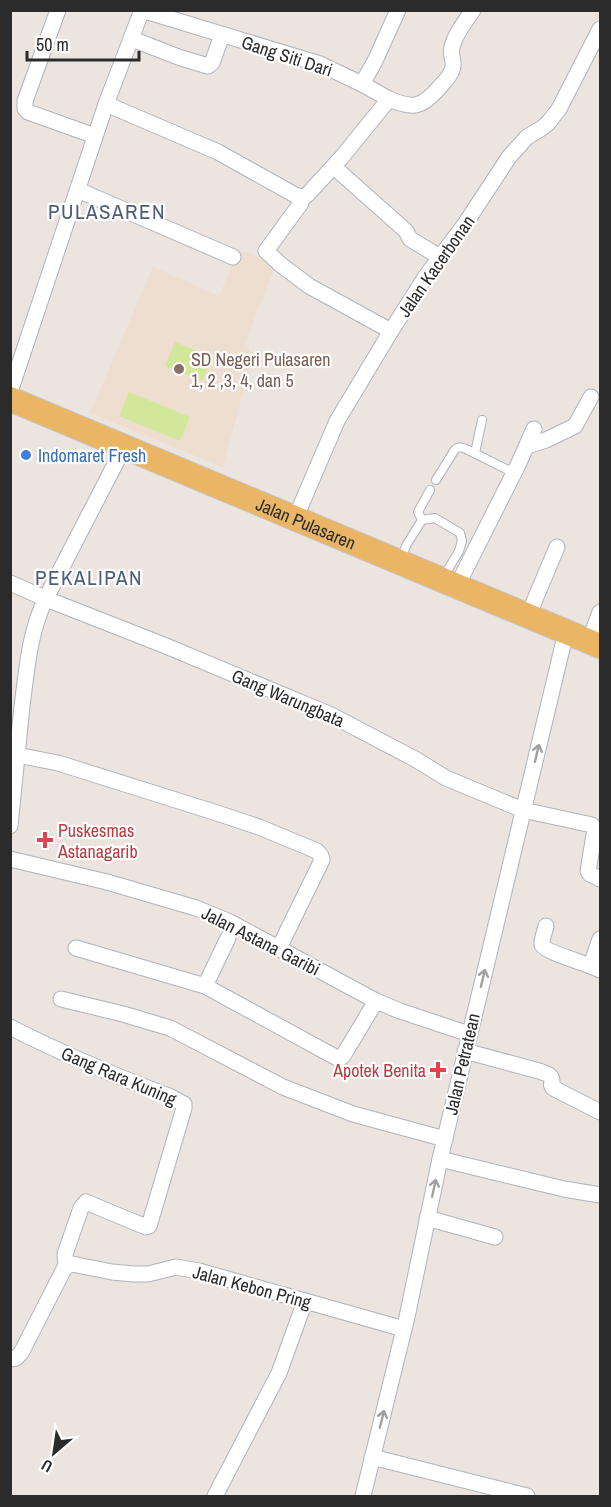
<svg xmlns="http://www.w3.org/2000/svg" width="611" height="1507" font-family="'Archivo Narrow',sans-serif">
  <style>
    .education { fill: #eddecf }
    .pitch { fill: #d3e79a }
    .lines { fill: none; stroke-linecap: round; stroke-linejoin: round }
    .service-casing { stroke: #afb3bb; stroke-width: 10 }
    .minor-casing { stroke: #afb3bb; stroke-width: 17 }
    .primary-casing { stroke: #c4c4c4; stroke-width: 26 }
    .service { stroke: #fff; stroke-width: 8 }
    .minor { stroke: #fff; stroke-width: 15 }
    .primary { stroke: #eab666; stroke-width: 24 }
    .oneway { stroke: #a0a0a0 }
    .education-dot { fill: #8d6e63; stroke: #fff; stroke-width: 2 }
    .shop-dot { fill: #3f7fe0; stroke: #fff; stroke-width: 2 }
    .health-dot { fill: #e0444e; stroke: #fff; stroke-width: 2 }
    .labels { text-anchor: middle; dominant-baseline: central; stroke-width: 4.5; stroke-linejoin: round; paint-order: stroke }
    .street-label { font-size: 18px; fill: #2b2b2b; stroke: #fff }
    .education-label { font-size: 18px; fill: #785e54; stroke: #fff; text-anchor: start }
    .shop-label { font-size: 18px; fill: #366cbe; stroke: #fff; text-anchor: start }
    .health-label { font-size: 18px; fill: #be3a42; stroke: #fff; text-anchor: start }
    .quarter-label { font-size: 21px; letter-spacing: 1.5px; fill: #4e5d7a; stroke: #fff }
  </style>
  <rect width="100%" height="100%" fill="#ece4df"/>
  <path class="education" d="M239 250 276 264 245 343 253 355 223 467 90 413 153 267 219 296Z"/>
  <g class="pitch">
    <path d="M175 342 212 357 202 381 165 366Z"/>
    <path d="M129 392 190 417 180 441 119 416Z"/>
  </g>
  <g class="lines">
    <defs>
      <g id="service">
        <path d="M475 453 482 420"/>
        <path d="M436 480 454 451C457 446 460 447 466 449L514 473"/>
        <path d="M422 520 418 512 430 490"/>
        <path d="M400 560 407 544 422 520 435 518 460 533 462 541 459 551 443 578"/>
      </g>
      <g id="minor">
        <path d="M58 10 25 101V109L28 112 95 136"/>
        <path d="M132 39 181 58 208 66 212 63 222 35"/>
        <path d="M362 84 375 61 398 10"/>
        <path d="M106 104 218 152 295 195 302 197 307 195 342 157 389 99C413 109 421 108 438 89 443 83 450 77 452 70 456 62 449 55 452 47 455 34 465 22 473 10"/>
        <path d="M334 167 406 231 410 239 440 257"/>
        <path d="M78 190 233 257"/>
        <path d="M302 197 301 203 266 251 280 264 309 286 391 331"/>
        <path d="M10 392 106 104 142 10 320 64 362 84 389 99"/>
        <path d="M527 446 546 440 575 426 591 397"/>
        <path d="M295 519 337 421 391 331 426 276 465 224 509 157 527 137 542 128 548 123 559 109 600 29"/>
        <path d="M10 583 49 600 166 646 331 715 415 759 446 778 523 810 592 825 595 829 588 871 590 874 600 879"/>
        <path d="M457 586 518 465 534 429"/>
        <path d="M528 616 557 547"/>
        <path d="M589 642 600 612"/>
        <path d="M17 755 58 763 217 813 259 827 317 851 321 856 322 860 279 948"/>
        <path d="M10 826C14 786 18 746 22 706 27 669 29 633 46 598L124 447"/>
        <path d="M10 859 107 882 196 908 230 922 376 1001 400 1011 469 1034"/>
        <path d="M546 926C545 931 541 941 542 945 545 952 591 965 600 970"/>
        <path d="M76 948 205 986 339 1059 343 1056 376 1001"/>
        <path d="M591 965 600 939"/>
        <path d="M205 986 228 938"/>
        <path d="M61 999 123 1014 170 1028 283 1087 353 1114 445 1139"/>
        <path d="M10 1027C62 1054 116 1076 171 1097L184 1104V1108L149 1226 146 1227 86 1202 81 1208 65 1254 66 1265"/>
        <path d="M465 1051 539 1071C544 1073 552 1074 552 1081 552 1087 550 1083 553 1088L600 1112"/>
        <path d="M440 1159 564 1189 600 1195"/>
        <path d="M427 1218 495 1237"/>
        <path d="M10 1359 16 1358 21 1353 65 1267 72 1264 112 1272 134 1274H148L176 1267 199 1271 404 1329"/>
        <path d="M372 1457 527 1496"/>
        <path d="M215 1496 279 1373 305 1301"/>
        <path d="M363 1496 407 1317 440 1159 566 632"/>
      </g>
      <g id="primary">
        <path id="s1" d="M10 399 600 646"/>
      </g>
    </defs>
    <use href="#service" class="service-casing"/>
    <use href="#minor" class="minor-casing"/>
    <use href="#primary" class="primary-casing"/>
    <use href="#service" class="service"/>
    <use href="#minor" class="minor"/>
    <use href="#primary" class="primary"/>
  </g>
  <defs><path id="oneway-shaft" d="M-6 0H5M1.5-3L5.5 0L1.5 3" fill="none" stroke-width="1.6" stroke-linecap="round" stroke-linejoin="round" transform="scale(1.5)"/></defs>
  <g class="oneway">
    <use href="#oneway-shaft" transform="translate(537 753) rotate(-77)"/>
    <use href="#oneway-shaft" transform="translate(483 978) rotate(-76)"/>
    <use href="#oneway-shaft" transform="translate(434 1188) rotate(-78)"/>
    <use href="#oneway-shaft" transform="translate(382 1419) rotate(-76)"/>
  </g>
  <circle class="education-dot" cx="179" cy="369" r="6"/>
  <circle class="shop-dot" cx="26" cy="455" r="6"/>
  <g class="health-dot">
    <path d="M42 831h6v6h6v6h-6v6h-6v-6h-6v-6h6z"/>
    <path d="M435 1061h6v6h6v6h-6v6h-6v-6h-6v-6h6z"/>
  </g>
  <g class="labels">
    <g class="street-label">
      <text transform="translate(287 56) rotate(18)">Gang Siti Dari</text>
      <text transform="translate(436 266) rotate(-55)">Jalan Kacerbonan</text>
      <text stroke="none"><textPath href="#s1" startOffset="321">Jalan Pulasaren</textPath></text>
      <text transform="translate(288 698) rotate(23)">Gang Warungbata</text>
      <text transform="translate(261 941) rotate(27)">Jalan Astana Garibi</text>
      <text transform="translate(462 1064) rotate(-77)">Jalan Petratean</text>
      <text transform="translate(119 1076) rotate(23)">Gang Rara Kuning</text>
      <text transform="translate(252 1287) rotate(15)">Jalan Kebon Pring</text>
    </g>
    <g class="education-label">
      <text x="191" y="359">SD Negeri Pulasaren<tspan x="191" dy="21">1, 2 ,3, 4, dan 5</tspan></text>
    </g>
    <g class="shop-label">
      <text x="38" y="455">Indomaret Fresh</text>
    </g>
    <g class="health-label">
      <text x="58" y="830">Puskesmas<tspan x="58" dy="21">Astanagarib</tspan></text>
      <text x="426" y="1070" text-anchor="end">Apotek Benita</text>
    </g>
    <g class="quarter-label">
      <text x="107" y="211">PULASAREN</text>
      <text x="89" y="577">PEKALIPAN</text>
    </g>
  </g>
  <rect width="611" height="1507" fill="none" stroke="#2b2b2b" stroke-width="24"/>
  <g transform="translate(54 1453) rotate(209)" stroke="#ffffff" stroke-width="4.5" paint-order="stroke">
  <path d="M0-4.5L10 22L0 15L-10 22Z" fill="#2b2b2b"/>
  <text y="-9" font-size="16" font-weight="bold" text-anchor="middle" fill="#2b2b2b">U</text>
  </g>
  <path d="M27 51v9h112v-9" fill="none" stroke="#2b2b2b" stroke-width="3"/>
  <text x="36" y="51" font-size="18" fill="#2b2b2b" stroke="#ffffff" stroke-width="4.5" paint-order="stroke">50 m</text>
</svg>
